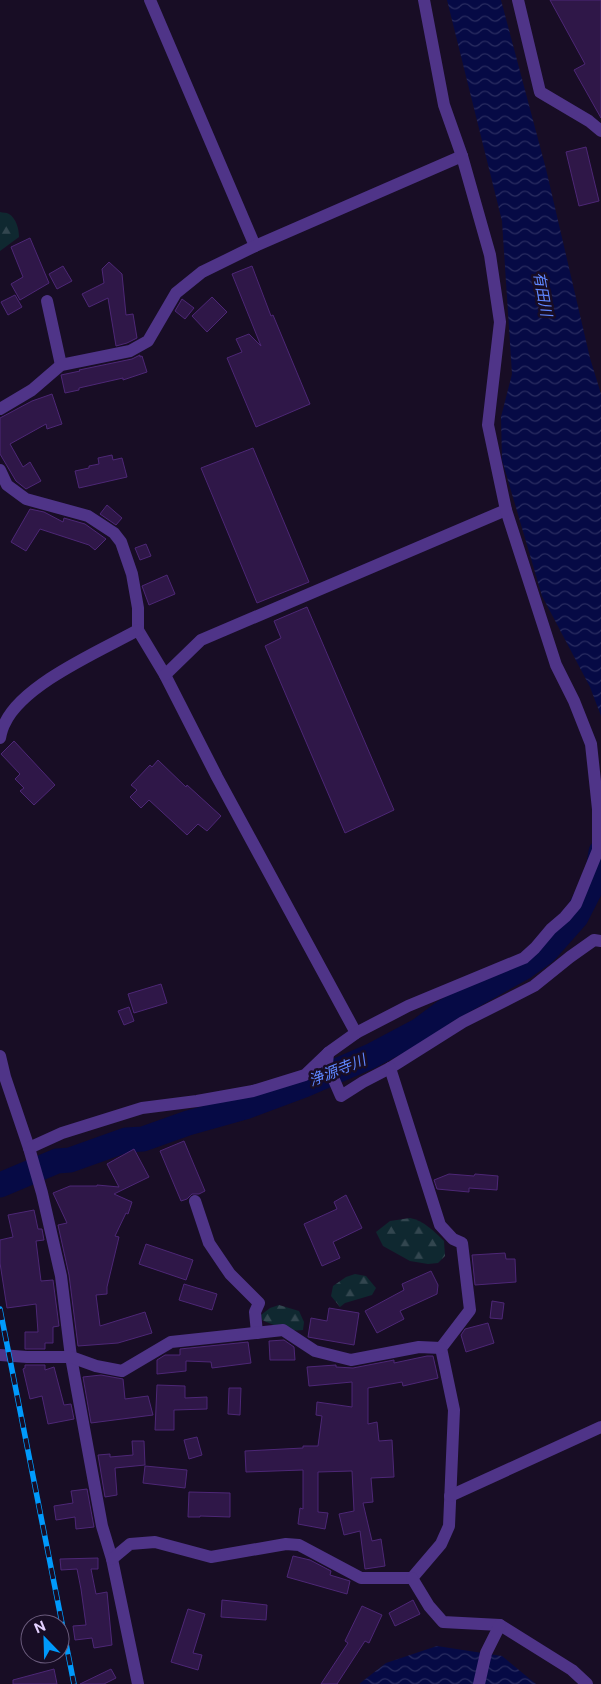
<svg xmlns="http://www.w3.org/2000/svg" width="601" height="1684" font-family="'Public Sans','Noto Sans JP',sans-serif">
  <style>
    .forest { fill: url(#forest-firs) }
    .water { fill: url(#water-waves) }
    .lines { fill: none; stroke-linecap: round; stroke-linejoin: round }
    .river { stroke: #060a45; stroke-width: 25 }
    .building { fill: #2f1748; stroke: #4d2776 }
    .minor { stroke: #4f3488; stroke-width: 12 }
    .rail-casing { stroke: #009afc; stroke-width: 5.5 }
    .rail { stroke: #180d25; stroke-width: 4; stroke-dasharray: 11; stroke-linecap: butt }
    .labels { text-anchor: middle; dominant-baseline: central; stroke-width: 5; stroke-linejoin: round; paint-order: stroke }
    .water-label { font-size: 15px; font-style: italic; fill: #5f87ff; stroke: #180d25 }
  </style>
  <defs>
    <pattern id="forest-firs" width="22" height="20" patternUnits="userSpaceOnUse" patternTransform="scale(1.25)"><rect width="22" height="20" fill="#0f2830"/><path d="M5 1l3.5 6h-7zM16 11l3.5 6h-7z" fill="#32464f"/></pattern>
    <pattern id="water-waves" width="16" height="10" patternUnits="userSpaceOnUse" patternTransform="scale(1.25)"><rect width="16" height="10" fill="#060a45"/><path d="M0 5q4-4 8 0t8 0" fill="none" stroke="#2a2d61"/></pattern>
  </defs>
  <rect width="100%" height="100%" fill="#180d25"/>
  <g class="forest">
    <path d="M0 212C3 213 6 212 9 214 16 218 19 229 19 237L0 251Z"/>
    <path d="M410 1218C423 1220 435 1232 444 1241L445 1256 438 1263 428 1264 410 1261 383 1246 376 1232 390 1221Z"/>
    <path d="M355 1274 366 1276 376 1288 372 1295 345 1303 340 1307 331 1296 333 1286 346 1277Z"/>
    <path d="M279 1305 299 1311 304 1322 303 1330C289 1332 275 1326 262 1320L261 1315 270 1308Z"/>
  </g>
  <g class="water">
    <path d="M447 0H501L546 169 590 358 601 394V716L590 687 542 596 502 460 501 417 512 374 502 221Z"/>
    <path d="M437 1646 502 1656 536 1684H359L386 1663Z"/>
  </g>
  <g class="lines">
    <path class="river" d="M0 1185 57 1161 70 1160 126 1140 143 1139 188 1123 245 1107 304 1085 371 1056 420 1030 444 1012 524 967 545 952 576 917 597 876 601 852"/>
  </g>
  <g class="building">
    <path d="M550 0H601V118L574 70 585 64Z"/>
    <path d="M586 147 599 201 579 206 566 152Z"/>
    <path d="M30 238 49 283 20 300 11 284 23 277 11 247Z"/>
    <path d="M109 262 122 274 126 315 133 314 137 338 127 343 116 346 108 298 89 307 82 294 104 283 102 269Z"/>
    <path d="M63 266 72 281 57 289 49 274Z"/>
    <path d="M252 266 271 316 273 315 310 404 256 427 227 358 242 352 236 339 249 334 261 346 232 274Z"/>
    <path d="M15 295 22 307 8 315 1 302Z"/>
    <path d="M212 297 227 312 207 332 192 316Z"/>
    <path d="M182 299 194 308 185 319 175 311Z"/>
    <path d="M140 355V357L142 356 147 372 123 380V378L79 388V390L65 393 61 375 80 371 79 370 132 359Z"/>
    <path d="M52 394 62 424 47 429 46 424 10 444 23 467 30 462 41 481 26 489 16 481 0 454V418L32 401Z"/>
    <path d="M253 448 309 582 257 603 201 468Z"/>
    <path d="M112 455 113 460 122 458 127 477 79 488 75 471 89 468V466L99 464 98 458Z"/>
    <path d="M107 505 122 518 116 525 100 514Z"/>
    <path d="M30 509 44 512 63 522 64 518 85 524 106 539 95 550 89 545 40 529 26 551 11 542Z"/>
    <path d="M146 544 151 556 140 560 135 548Z"/>
    <path d="M167 575 175 594 149 605 142 586Z"/>
    <path d="M307 607 394 810 345 833 265 646 281 638 274 621Z"/>
    <path d="M14 741 55 785 34 805 20 791 24 788 15 779 20 774 1 754Z"/>
    <path d="M158 760 186 787 187 785 221 816 207 831 198 824 187 835 149 800 141 808 130 797 137 790 131 785 150 765 152 767Z"/>
    <path d="M161 984 167 1003 134 1013 128 994Z"/>
    <path d="M129 1007 134 1021 124 1025 118 1011Z"/>
    <path d="M184 1141 205 1191 199 1194H192L187 1199 181 1201 160 1151Z"/>
    <path d="M134 1149 149 1177 114 1194 132 1202 128 1214 126 1213 115 1236 119 1237 107 1287V1294L96 1295 100 1326 145 1312 152 1333 118 1343 78 1346 69 1275 58 1225 67 1223 53 1193 70 1186H97V1185L119 1187 107 1164Z"/>
    <path d="M449 1174 474 1176 475 1174 498 1176 497 1190 469 1188V1192L437 1189 434 1180Z"/>
    <path d="M346 1195 362 1228 333 1242 340 1258 322 1266 304 1224 337 1209 334 1202Z"/>
    <path d="M34 1210 38 1229H42L44 1240 36 1241 41 1281 53 1280 59 1326 53 1327V1343H45V1349H25V1332H38L36 1304 7 1308 0 1263V1240L13 1237 8 1215Z"/>
    <path d="M146 1244 193 1260 186 1280 139 1264Z"/>
    <path d="M505 1253 506 1259H515L516 1282 475 1285 472 1255Z"/>
    <path d="M431 1271 438 1285 437 1294 400 1311 404 1319 377 1333 365 1311 404 1290 402 1284Z"/>
    <path d="M184 1284 217 1294 212 1310 179 1300Z"/>
    <path d="M492 1301 504 1303 502 1319 490 1318Z"/>
    <path d="M329 1308 359 1313 354 1345 308 1337 311 1318 327 1321Z"/>
    <path d="M488 1323 494 1343 466 1352 461 1335 465 1329Z"/>
    <path d="M284 1340 294 1347 295 1360H270L269 1341Z"/>
    <path d="M248 1342 251 1363 212 1368 211 1362 186 1361V1371L157 1374V1360L165 1355H180V1349Z"/>
    <path d="M427 1356H433L438 1378 403 1386 402 1382 368 1388V1424L377 1422 379 1441 392 1440 394 1477 371 1478 373 1502 363 1503 372 1541 381 1539 385 1566 365 1569 360 1531 344 1535 339 1514 354 1511 352 1471 318 1472V1512L328 1513 325 1529 298 1524 300 1508 303 1509V1470L246 1472 245 1451 303 1448V1446H318L322 1416 316 1415 317 1402 352 1407V1382L309 1386 307 1367 336 1365V1367L353 1368 394 1360V1363Z"/>
    <path d="M25 1365H45V1370L54 1367 64 1405 71 1404 74 1419 48 1424 42 1396 30 1399 23 1369 25 1368Z"/>
    <path d="M101 1375 123 1379 125 1399 148 1396 153 1415 91 1423 83 1377Z"/>
    <path d="M157 1385 185 1386V1398L207 1397V1409L174 1410V1430H155Z"/>
    <path d="M229 1388H241L240 1415 228 1414Z"/>
    <path d="M197 1437 202 1455 189 1459 184 1440Z"/>
    <path d="M132 1441H144L145 1465 115 1468 117 1495 105 1497 98 1455 110 1454V1457L133 1455Z"/>
    <path d="M145 1466 187 1470 185 1488 143 1483Z"/>
    <path d="M87 1489 94 1527 76 1529 75 1517 56 1520 54 1506 73 1503 71 1491Z"/>
    <path d="M189 1492 230 1493V1517L200 1516V1517H188Z"/>
    <path d="M293 1556 310 1560 331 1571 330 1575 350 1581 347 1594 287 1577Z"/>
    <path d="M98 1558V1569H91L96 1594 107 1592 112 1645 94 1648 92 1638 75 1640 73 1626 86 1625 81 1589 77 1569 61 1570 60 1559Z"/>
    <path d="M222 1600 267 1605 266 1620 221 1617Z"/>
    <path d="M413 1600 420 1614 395 1626 389 1613Z"/>
    <path d="M362 1606 382 1615 369 1643 365 1641 337 1684H321L348 1643 345 1641Z"/>
    <path d="M188 1609 205 1614 193 1653 202 1655 198 1670 171 1662Z"/>
    <path d="M54 1669 57 1684H13V1680Z"/>
    <path d="M111 1669 116 1678 104 1684H80Z"/>
  </g>
  <g class="lines">
    <g class="minor">
      <path d="M150 0 255 246"/>
      <path d="M518 0 540 92 589 121 601 131"/>
      <path d="M47 301 61 365"/>
      <path d="M0 409 32 390 61 365 130 351 148 341 176 293 202 272 255 246 462 156"/>
      <path d="M0 470 7 485 26 499 88 516 114 533 121 542 132 574 138 608V630L165 675 217 777 356 1033"/>
      <path d="M165 675 201 640 506 510"/>
      <path d="M0 738C1 733 2 728 5 723 23 684 100 651 138 630"/>
      <path d="M328 1053 327 1064 341 1096 363 1082 390 1068 463 1022 534 986 570 957 594 940 601 941"/>
      <path d="M0 1056 5 1077 29 1148 42 1193 61 1276 71 1357 102 1526 112 1559 138 1684"/>
      <path d="M390 1068 440 1225 453 1239 462 1243 470 1310 441 1348 454 1410 449 1526 441 1544 412 1578"/>
      <path d="M29 1148 62 1133 142 1108 197 1101 253 1091 305 1075 328 1053 356 1033 408 1006 524 958 535 948 551 929 565 917 576 904 598 850V809L591 744 574 701 556 665 506 510 488 425 500 322 490 255 462 156 444 105 424 0"/>
      <path d="M195 1201 209 1243 230 1274 259 1303 255 1312 257 1333"/>
      <path d="M0 1355 27 1357H71L96 1366 122 1371 171 1342 283 1330 315 1351 351 1360 419 1347 441 1348"/>
      <path d="M450 1496 601 1427"/>
      <path d="M112 1559 130 1544 155 1542 211 1557 286 1544 299 1545 361 1578H412"/>
      <path d="M412 1578 429 1606 443 1622 500 1625 572 1670 587 1684"/>
      <path d="M479 1684 486 1653 500 1625"/>
    </g>
    <defs>
      <path id="rail" d="M0 1309 74 1684"/>
    </defs>
    <use href="#rail" class="rail-casing"/>
    <use href="#rail" class="rail"/>
  </g>
  <g class="labels">
    <g class="water-label">
      <text transform="translate(543 294) rotate(80)">有田川</text>
      <text transform="translate(337 1070) rotate(-22)">浄源寺川</text>
    </g>
  </g>
  <g transform="translate(45 1639) rotate(337)"><circle r="24" fill="#180d25" stroke="#6a5b7c"/>
  <path d="M0-4L9 19L0 12L-9 19Z" fill="#009afc"/>
  <text y="-8" font-size="14" font-weight="bold" text-anchor="middle" fill="#e4d1ff">N</text>
  </g>
</svg>
